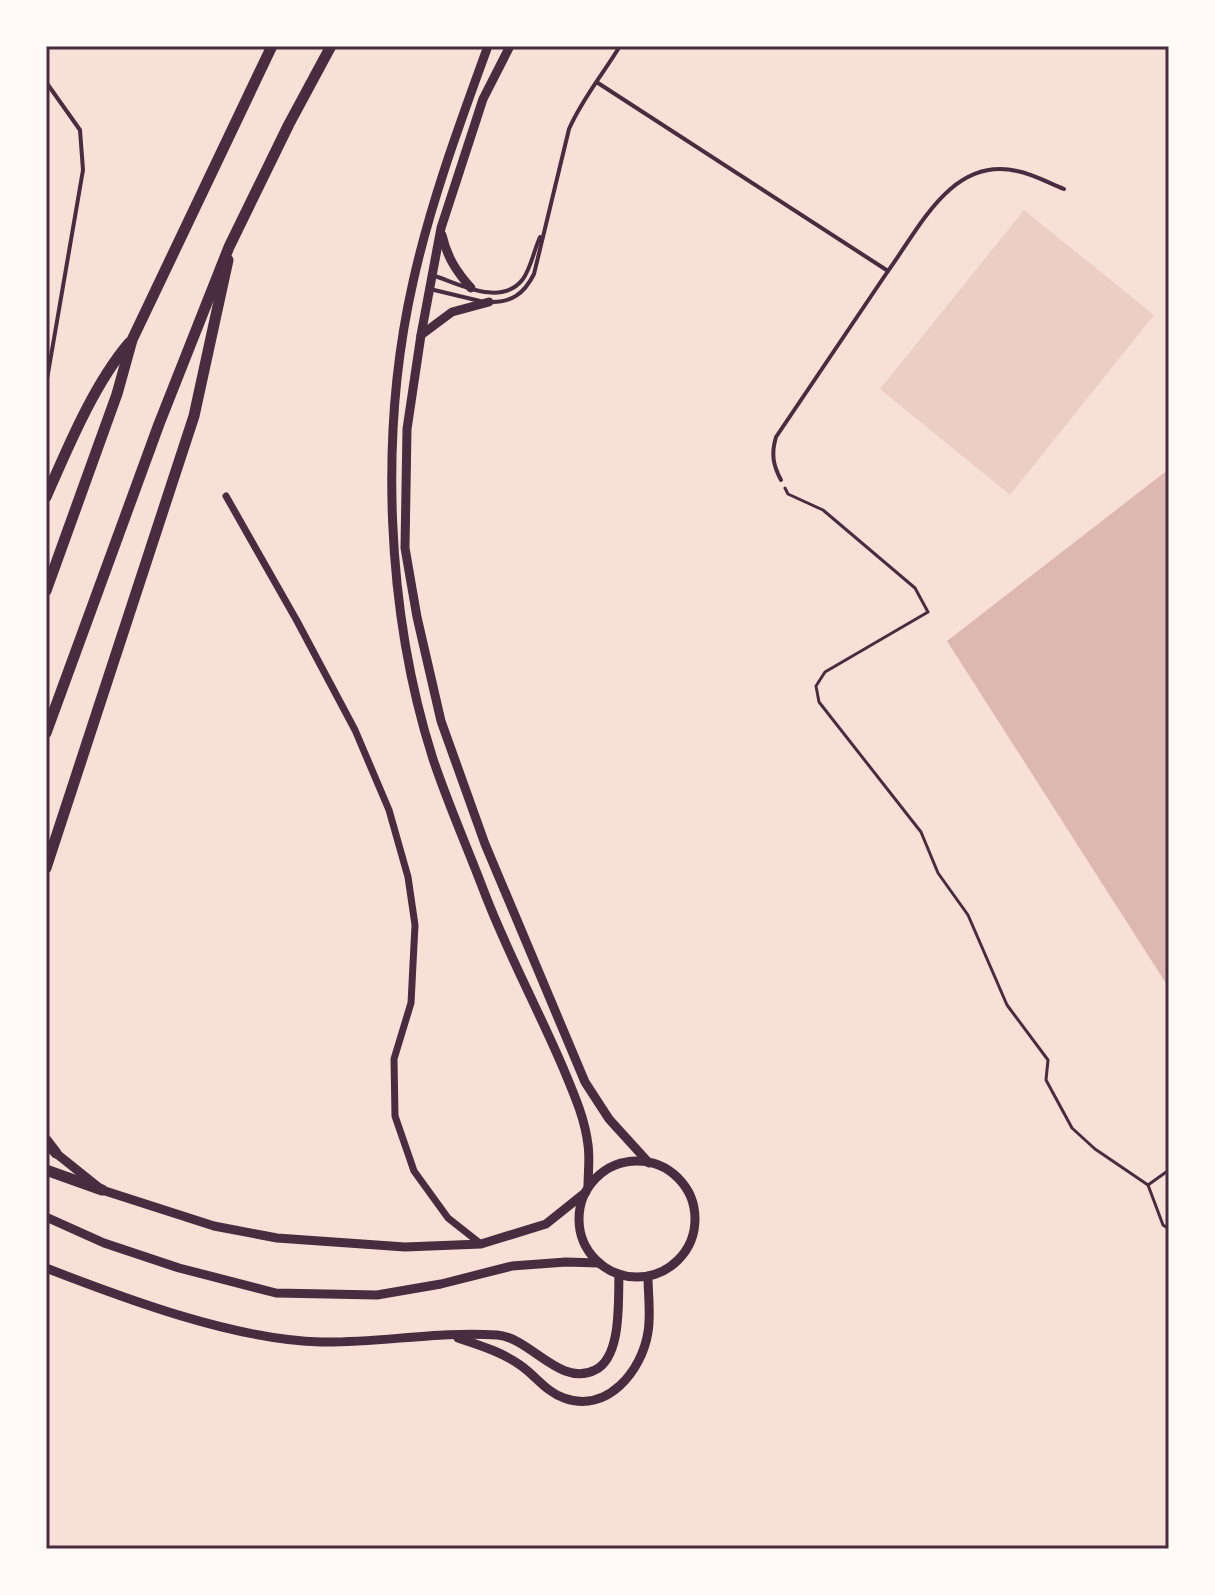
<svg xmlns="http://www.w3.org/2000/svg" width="1215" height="1595" font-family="'Titillium Web',sans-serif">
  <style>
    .green { fill: #ebcfc5 }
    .water { fill: #dcb8b0 }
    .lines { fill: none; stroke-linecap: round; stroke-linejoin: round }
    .path { stroke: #4a2c40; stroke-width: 3 }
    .service { stroke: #4a2c40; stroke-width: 4 }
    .minor { stroke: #4a2c40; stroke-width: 7 }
    .tertiary { stroke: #4a2c40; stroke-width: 9 }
    .primary { stroke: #4a2c40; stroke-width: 11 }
    .neatline { fill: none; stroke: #4a2c40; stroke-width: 3 }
  </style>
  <rect width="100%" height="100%" fill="#f7e1d7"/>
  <path class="green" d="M1024 210 1154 315 1010 495 880 389Z"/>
  <path class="water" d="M1169 469V988L947 641Z"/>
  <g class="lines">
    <g class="path">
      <path d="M785 488 788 494 823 510 915 588 928 612 825 672 816 686 819 702 921 832 938 873 968 915 1007 1005 1048 1060 1046 1080 1072 1128 1095 1149 1148 1185 1163 1225 1169 1229"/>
      <path d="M1148 1185 1169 1170"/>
    </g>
    <g class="service">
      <path d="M46 82 80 130 83 170 46 385"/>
      <path d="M598 83 888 271C920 227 952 156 1017 171 1033 174 1049 183 1064 189"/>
      <path d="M432 275C458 283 501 308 523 279 531 268 534 250 540 237"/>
      <path d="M430 289 480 301"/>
      <path d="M489 302C511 303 524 294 534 274L569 129C582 99 603 74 620 46"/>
      <path d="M781 480C773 465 771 454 776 437L888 271"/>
    </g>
    <path class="minor" d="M226 496 297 621 355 730 389 810 408 877 415 925 411 1003 394 1059 395 1116 414 1171 448 1218 481 1244"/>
    <g class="tertiary">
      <path d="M488 46C460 123 431 201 413 282 379 432 386 612 433 759 448 804 468 849 485 894 508 954 539 1011 564 1070 574 1094 585 1119 588 1145 590 1158 588 1173 588 1187"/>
      <path d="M510 46 483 99 441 228 421 335 407 429 405 548 417 617 441 721 485 844 585 1082 609 1119 649 1163"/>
      <path d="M442 235C447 257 456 271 471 288"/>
      <path d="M421 335 452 312 489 302"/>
      <path d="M52 1150 102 1190 214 1226 277 1238 405 1247 481 1244 546 1224 586 1192"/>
      <circle cx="637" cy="1219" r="58"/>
      <path d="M46 1217 104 1243 179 1268 276 1293 377 1295 441 1284 512 1266 566 1262 599 1263"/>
      <path d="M46 1268C126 1299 235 1340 321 1342 380 1343 438 1331 497 1335 530 1337 560 1388 595 1370 622 1357 618 1301 619 1274"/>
      <path d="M458 1338C479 1345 502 1352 520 1365 535 1375 546 1392 564 1398 607 1414 642 1371 648 1332 651 1314 648 1294 648 1276"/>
    </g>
    <g class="primary">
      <path d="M46 497C68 447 94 384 129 343"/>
      <path d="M46 591 117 394 132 340 272 46"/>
      <path d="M46 733 159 424 229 247 289 124 331 46"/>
      <path d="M46 868 194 416 228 260"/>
      <path d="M46 1140 56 1153"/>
      <path d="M46 1170 102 1190"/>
    </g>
  </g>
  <rect width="1215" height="1595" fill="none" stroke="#fffaf5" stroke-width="96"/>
  <rect x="48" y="48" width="1119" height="1499" class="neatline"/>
</svg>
